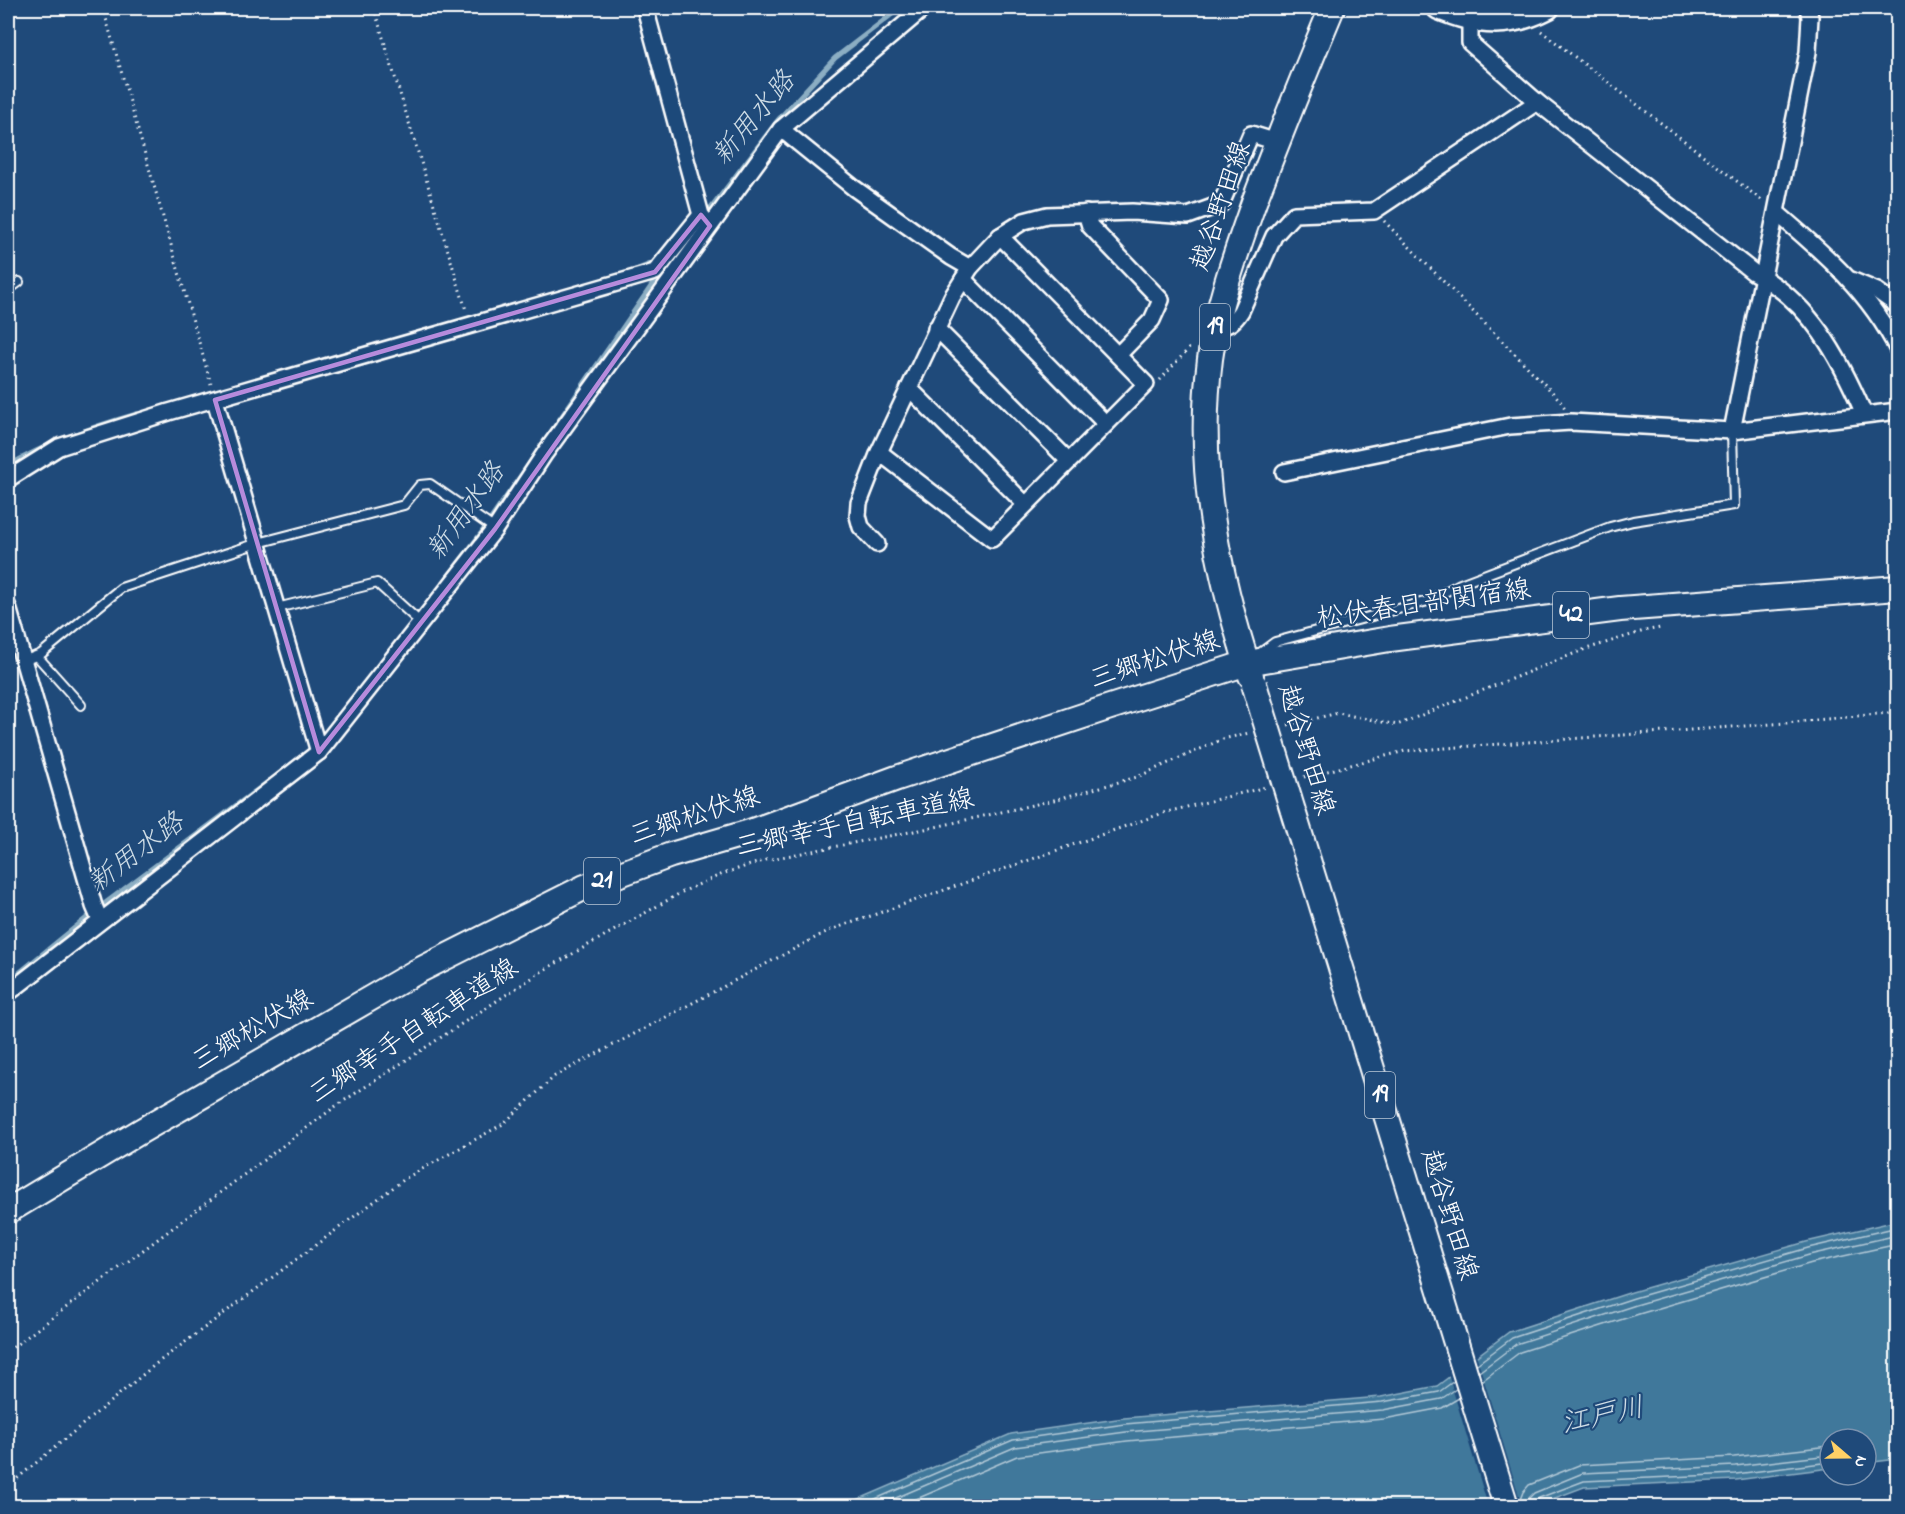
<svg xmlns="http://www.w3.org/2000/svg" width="1905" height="1514" font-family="'Indie Flower','Klee One',sans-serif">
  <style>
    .water { fill: #40789b; stroke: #8caec3; stroke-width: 1.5 }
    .pier { fill: #1f4a7a }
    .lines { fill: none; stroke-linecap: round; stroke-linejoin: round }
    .shore { stroke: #b3c9d7; stroke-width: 1.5 }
    .stream { stroke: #8caec3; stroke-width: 5 }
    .lane-casing { stroke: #fff; stroke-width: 12 }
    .street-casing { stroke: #fff; stroke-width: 20 }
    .secondary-casing { stroke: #fff; stroke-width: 26 }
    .primary-casing { stroke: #fff; stroke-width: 28 }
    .path { stroke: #fff; stroke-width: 3; stroke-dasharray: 1.5 4.5; stroke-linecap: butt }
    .lane { stroke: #1f4a7a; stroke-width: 8 }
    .street { stroke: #1f4a7a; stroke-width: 15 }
    .secondary { stroke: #1f4a7a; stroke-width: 21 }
    .primary { stroke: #1f4a7a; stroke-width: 24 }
    .primary-bridge-casing { stroke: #fff; stroke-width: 28; stroke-linecap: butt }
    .primary-bridge { stroke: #1f4a7a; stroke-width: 24 }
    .marked { fill: none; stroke: #b68bdc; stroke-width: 4.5; stroke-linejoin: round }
    .labels { text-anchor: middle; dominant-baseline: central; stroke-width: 4.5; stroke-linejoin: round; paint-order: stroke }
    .shield { fill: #1f4a7a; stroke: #bcc9d7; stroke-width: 1.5 }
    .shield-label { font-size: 26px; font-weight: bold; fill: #fff }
    .street-label { font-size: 27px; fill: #fff; stroke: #1f4a7a }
    .water-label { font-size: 28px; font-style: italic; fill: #cfdde6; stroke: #1f4a7a }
  </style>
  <rect width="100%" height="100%" fill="#1f4a7a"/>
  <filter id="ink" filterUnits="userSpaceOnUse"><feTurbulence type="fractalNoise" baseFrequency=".0167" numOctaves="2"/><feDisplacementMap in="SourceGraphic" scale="12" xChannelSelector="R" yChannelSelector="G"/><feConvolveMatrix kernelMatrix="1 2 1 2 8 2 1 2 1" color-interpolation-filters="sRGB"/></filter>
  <g filter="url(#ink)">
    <path class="water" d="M1897 1221V1459L1866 1463V1439H1830V1468L1736 1480 1584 1487 1534 1506H843L1011 1434 1124 1418 1381 1397 1437 1386 1509 1332 1632 1292 1806 1242Z"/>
    <path class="pier" d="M1476 1354 1522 1506H1488L1448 1374Z"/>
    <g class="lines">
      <g class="shore">
        <path d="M1477 1364 1512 1338 1634 1298 1808 1248 1898 1227"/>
        <path d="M1479 1372 1516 1344 1636 1305 1809 1255 1898 1235"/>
        <path d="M1482 1381 1520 1352 1639 1314 1812 1263 1898 1244"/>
        <path d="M1519 1502 1523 1492 1529 1485 1579 1465 1734 1457 1830 1446"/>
        <path d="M859 1506 1013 1440 1125 1424 1382 1402 1439 1392 1454 1381"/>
        <path d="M877 1506 1015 1447 1126 1432 1383 1410 1441 1399 1456 1389"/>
        <path d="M900 1506 1017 1456 1127 1441 1384 1419 1442 1408 1459 1398"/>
        <path d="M1528 1506 1529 1498 1534 1493 1583 1473 1735 1466 1830 1455"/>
        <path d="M1535 1506 1539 1498 1584 1481 1736 1474 1830 1462"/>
      </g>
      <g class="stream">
        <path d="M706 215 778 120 835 58 900 8"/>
        <path d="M633 271 658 261"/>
        <path d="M8 466C49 442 91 427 137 414"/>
        <path d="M446 579 482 532 659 275"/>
        <path d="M8 982 104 904 269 781"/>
      </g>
      <defs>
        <g id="lane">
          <path d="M8 290 19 282"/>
          <path d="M277 608 377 583 422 624"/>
          <path d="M1260 653 1275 642 1428 601 1460 584 1610 527 1633 521 1734 505 1732 431"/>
          <path d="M37 656 81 705"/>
          <path d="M23 661 41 654 121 588 258 543 404 505 420 485 430 484 495 529"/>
        </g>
        <g id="street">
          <path d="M645 8 701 215 706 221"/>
          <path d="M1470 19V43L1537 102 1753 272C1810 301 1840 358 1864 414"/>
          <path d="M781 129 854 188 951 257 970 268"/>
          <path d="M1086 213 1090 226 1161 300 1152 320 1118 355"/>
          <path d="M1777 213C1824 253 1870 293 1898 350"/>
          <path d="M963 279 1106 424"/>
          <path d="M1851 280 1877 291 1898 306"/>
          <path d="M1215 327C1229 326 1234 322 1241 311L1274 236 1294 214 1374 211 1537 102"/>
          <path d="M936 328 1068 460"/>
          <path d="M909 388 1025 504"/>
          <path d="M215 400 319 752"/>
          <path d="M1732 431 1808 52 1810 17 1808 8"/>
          <path d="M879 452 992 539 1146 384 1000 236"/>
          <path d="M1284 472 1510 426 1571 422 1732 431 1898 411"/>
          <path d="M8 479 59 447 169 412 655 272 701 215"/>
          <path d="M877 544 861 527 858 516 859 503 879 452 952 297 970 268 1000 236 1024 221 1047 215 1132 212 1188 216 1221 204 1251 134 1277 142"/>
          <path d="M8 607 94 906 100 920"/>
          <path d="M8 993 319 752 495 529 545 453 781 129 924 8"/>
        </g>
        <path id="secondary" d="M1438 8C1478 25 1509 28 1548 8"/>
        <g id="primary">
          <path d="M1251 676C1217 572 1196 469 1210 359 1217 305 1236 253 1254 202 1279 137 1305 72 1332 8"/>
          <path d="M8 1211 141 1131 416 972 585 887 671 855 750 832 897 778 1107 708 1247 663 1390 639 1620 609 1898 588"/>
        </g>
      </defs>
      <use href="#lane" class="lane-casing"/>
      <use href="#street" class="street-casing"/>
      <use href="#secondary" class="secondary-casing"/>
      <use href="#primary" class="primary-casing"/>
      <g class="path">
        <path d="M103 8 211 384"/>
        <path d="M374 8 466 310"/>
        <path d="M1541 31 1764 202"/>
        <path d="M1384 221 1558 398 1565 408"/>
        <path d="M1160 380 1192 345"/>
        <path d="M1288 725 1338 713 1397 725 1583 650 1644 631 1660 628"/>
        <path d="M1304 777 1405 751 1786 723 1898 712"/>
        <path d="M8 1351 336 1106 544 970 684 891 725 873 766 860 935 827 1050 801 1137 777 1223 739 1249 733"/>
        <path d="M8 1486 157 1363 406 1178 503 1124 555 1076 828 931 1163 813 1266 787"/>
        <path d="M1833 1506 1898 1504"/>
      </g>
      <use href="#lane" class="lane"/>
      <use href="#street" class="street"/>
      <use href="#secondary" class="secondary"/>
      <use href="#primary" class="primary"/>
      <defs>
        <path id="primary-bridge" d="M1254 684 1506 1506"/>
      </defs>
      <use href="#primary-bridge" class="primary-bridge-casing"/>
      <use href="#primary-bridge" class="primary-bridge"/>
    </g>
  </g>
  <path class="marked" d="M701 215 710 226 495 529 319 752 215 400 655 272Z"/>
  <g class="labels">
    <g class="shield">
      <rect x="1200" y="304" width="30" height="46" rx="4.5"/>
      <rect x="1553" y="592" width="36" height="46" rx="4.5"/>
      <rect x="584" y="858" width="36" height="46" rx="4.5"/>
      <rect x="1365" y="1072" width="30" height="46" rx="4.5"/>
    </g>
    <g class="shield-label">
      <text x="1215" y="327">19</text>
      <text x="1571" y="615">42</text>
      <text x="602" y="881">21</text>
      <text x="1380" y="1095">19</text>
    </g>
    <g class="street-label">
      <text transform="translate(1222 206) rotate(-71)">越谷野田線</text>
      <text transform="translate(1424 605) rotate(-8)">松伏春日部関宿線</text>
      <text transform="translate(1155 661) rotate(-18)">三郷松伏線</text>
      <text transform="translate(1305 750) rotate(73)">越谷野田線</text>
      <text transform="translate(695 817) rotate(-18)">三郷松伏線</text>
      <text transform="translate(855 824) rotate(-12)">三郷幸手自転車道線</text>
      <text transform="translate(253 1031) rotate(-30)">三郷松伏線</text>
      <text transform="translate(414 1032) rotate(-33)">三郷幸手自転車道線</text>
      <text transform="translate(1448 1215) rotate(73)">越谷野田線</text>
    </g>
    <g class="water-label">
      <text transform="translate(755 119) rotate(-50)">新用水路</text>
      <text transform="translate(467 512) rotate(-54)">新用水路</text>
      <text transform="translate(137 854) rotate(-37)">新用水路</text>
      <text transform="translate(1603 1417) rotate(-12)">江戸川</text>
    </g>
  </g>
  <rect width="1905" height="1514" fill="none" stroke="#1f4a7a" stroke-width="30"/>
  <rect x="15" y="15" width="1875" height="1484" fill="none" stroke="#fff" stroke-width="2" filter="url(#ink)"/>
  <g transform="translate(1848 1457) rotate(110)"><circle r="28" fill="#1f4a7a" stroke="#7992af" stroke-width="1.5"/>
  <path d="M0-4.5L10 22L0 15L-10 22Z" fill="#ffd166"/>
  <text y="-9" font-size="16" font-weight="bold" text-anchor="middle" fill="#ffffff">N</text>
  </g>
</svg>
